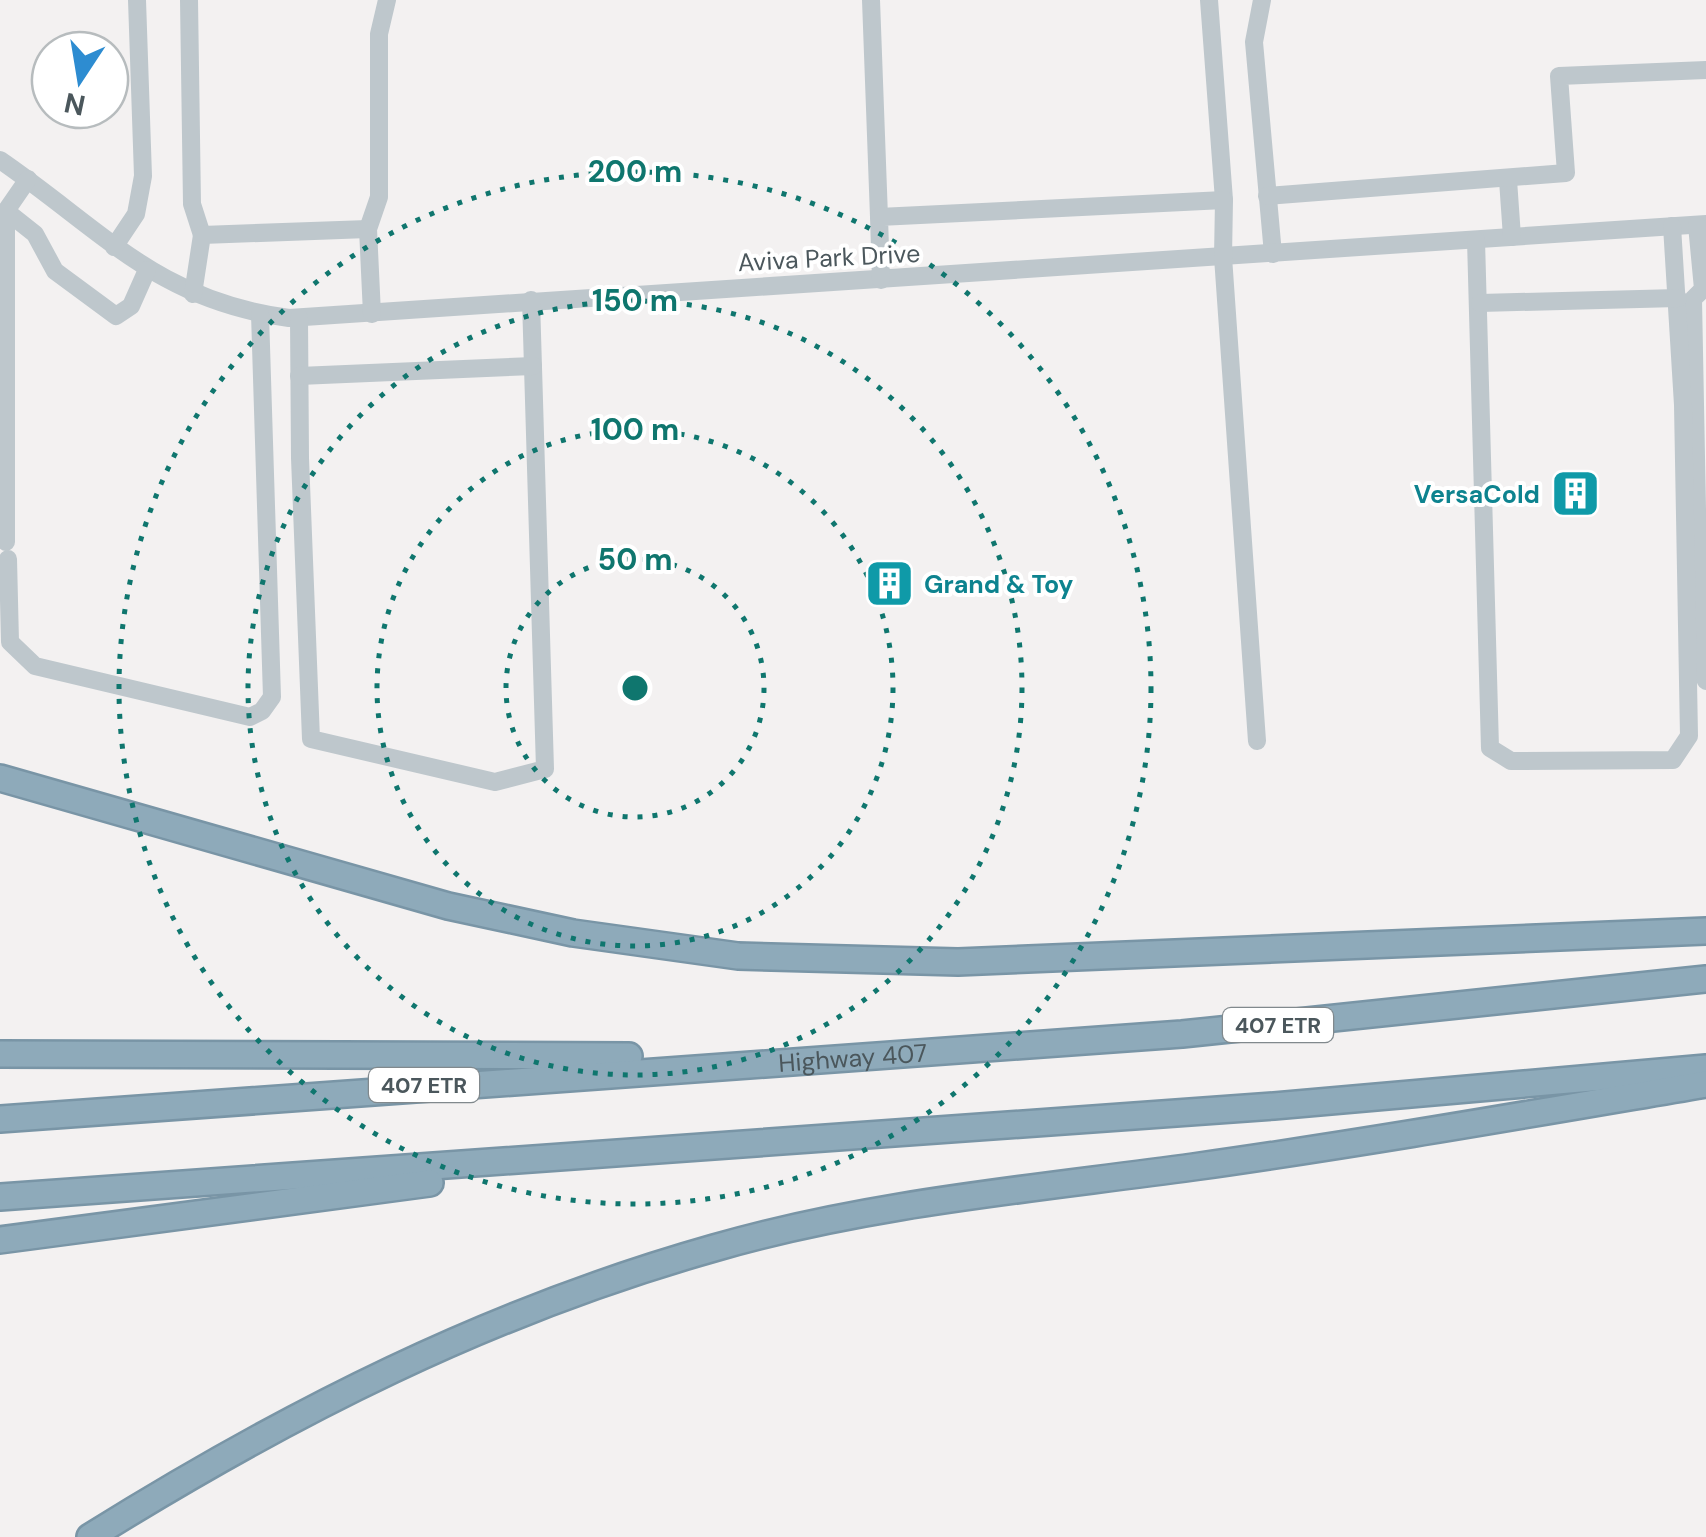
<svg xmlns="http://www.w3.org/2000/svg" width="1706" height="1537" font-family="'DM Sans',sans-serif">
  <style>
    .lines { fill: none; stroke-linecap: round; stroke-linejoin: round }
    .highway-casing { stroke: #7995a6; stroke-width: 30 }
    .minor { stroke: #bec7cc; stroke-width: 18 }
    .highway { stroke: #8eaaba; stroke-width: 25 }
    .ring { fill: none; stroke: #0f766e; stroke-width: 5; stroke-dasharray: 5 10 }
    .labels { text-anchor: middle; dominant-baseline: central; stroke-width: 8; stroke-linejoin: round; paint-order: stroke }
    .shield { fill: #fff; stroke: #81898d; stroke-width: 2.5 }
    .shield-label { font-size: 22px; font-weight: bold; fill: #4b575c }
    .street-label { font-size: 25px; fill: #4b575c; stroke: #fff }
    .culture-label { font-size: 25px; font-weight: bold; fill: #0d838f; stroke: #fff; text-anchor: end }
    .centre { fill: #0f766e; stroke: #fff; stroke-width: 5 }
    .ring-label { font-size: 30px; text-anchor: middle; font-weight: bold; fill: #0f766e; stroke: #fff; stroke-width: 8; stroke-linejoin: round; paint-order: stroke }
  </style>
  <rect width="100%" height="100%" fill="#f3f1f1"/>
  <g class="lines">
    <defs>
      <g id="highway">
        <path d="M0 778 448 906 573 933 738 956 958 962 1706 931"/>
        <path d="M0 1054 629 1056"/>
        <path id="s1" d="M0 1119 1182 1034 1706 979"/>
        <path d="M0 1197 1274 1106 1706 1068"/>
        <path d="M0 1240 430 1183"/>
        <path d="M90 1537C289 1413 488 1312 714 1248 869 1203 1033 1189 1193 1167 1364 1143 1535 1113 1706 1084"/>
      </g>
    </defs>
    <use href="#highway" class="highway-casing"/>
    <g class="minor">
      <path d="M189 0 192 204 202 235"/>
      <path d="M871 0 879 217"/>
      <path d="M1209 0 1224 200"/>
      <path d="M1262 0 1254 42 1273 254"/>
      <path d="M0 160C102 230 158 301 289 318L1706 224"/>
      <path d="M1508 180 1512 237"/>
      <path d="M1267 196 1566 173 1559 76 1706 70"/>
      <path d="M6 211 35 234 55 271 116 316 131 306 147 270"/>
      <path d="M1697 225 1703 289 1693 299 1700 667 1706 681"/>
      <path d="M1476 240 1490 748 1511 761 1673 760 1689 736 1683 405 1672 226"/>
      <path d="M114 247 136 214 143 176 137 0"/>
      <path d="M881 280 879 217 1224 200 1223 257 1257 741"/>
      <path d="M193 294 202 235 368 229"/>
      <path d="M1480 303 1678 298"/>
      <path d="M372 314 368 229 379 197V34L387 0"/>
      <path d="M299 318 300 458 311 739 495 782 545 769 531 300"/>
      <path d="M299 376 533 366"/>
      <path d="M6 542V211L28 179"/>
      <path d="M8 559 10 642 35 666 250 717 262 711 272 697 260 314"/>
    </g>
    <use href="#highway" class="highway"/>
  </g>
  <g class="ring">
    <circle cx="635" cy="688" r="129"/>
    <circle cx="635" cy="688" r="258"/>
    <circle cx="635" cy="688" r="387"/>
    <circle cx="635" cy="688" r="516"/>
  </g>
  <defs>
    <symbol id="building-square" viewBox="-11 -11 22 22"><rect x="-9" y="-9" width="18" height="18" rx="4" fill="#0f9aa8" stroke="#fff"/><path d="M-4-6H4V6H1V3H-1V6H-4ZM-2.5-4.3h1.7v1.8h-1.7ZM.8-4.3h1.7v1.8H.8ZM-2.5-1h1.7V.8h-1.7ZM.8-1h1.7V.8H.8Z" fill="#fff"/></symbol>
  </defs>
  <g fill-rule="evenodd">
    <use href="#building-square" x="1548" y="466" width="55" height="55"/>
    <use href="#building-square" x="862" y="556" width="55" height="55"/>
  </g>
  <g class="labels">
    <g class="shield">
      <rect x="1223" y="1008" width="110" height="34" rx="8"/>
      <rect x="369" y="1068" width="110" height="34" rx="8"/>
    </g>
    <g class="shield-label">
      <text x="1278" y="1025">407 ETR</text>
      <text x="424" y="1085">407 ETR</text>
    </g>
    <g class="street-label">
      <text transform="translate(829 258) rotate(-3)">Aviva Park Drive</text>
      <text stroke="none"><textPath href="#s1" startOffset="855">Highway 407</textPath></text>
    </g>
    <g class="culture-label">
      <text x="1540" y="494">VersaCold</text>
      <text x="924" y="584" text-anchor="start">Grand &amp; Toy</text>
    </g>
  </g>
  <circle cx="635" cy="688" r="15" class="centre"/>
  <g class="ring-label">
    <text x="635" y="182">200 m</text>
    <text x="635" y="311">150 m</text>
    <text x="635" y="440">100 m</text>
    <text x="635" y="570">50 m</text>
  </g>
  <g transform="translate(80 80) rotate(192)"><circle r="48" fill="#ffffff" stroke="#b7bcbe" stroke-width="2.5"/>
  <path d="M0-8L18 38L0 25L-18 38Z" fill="#2d8cd1"/>
  <text y="-15" font-size="28" font-weight="bold" text-anchor="middle" fill="#4b575c">N</text>
  </g>
</svg>
